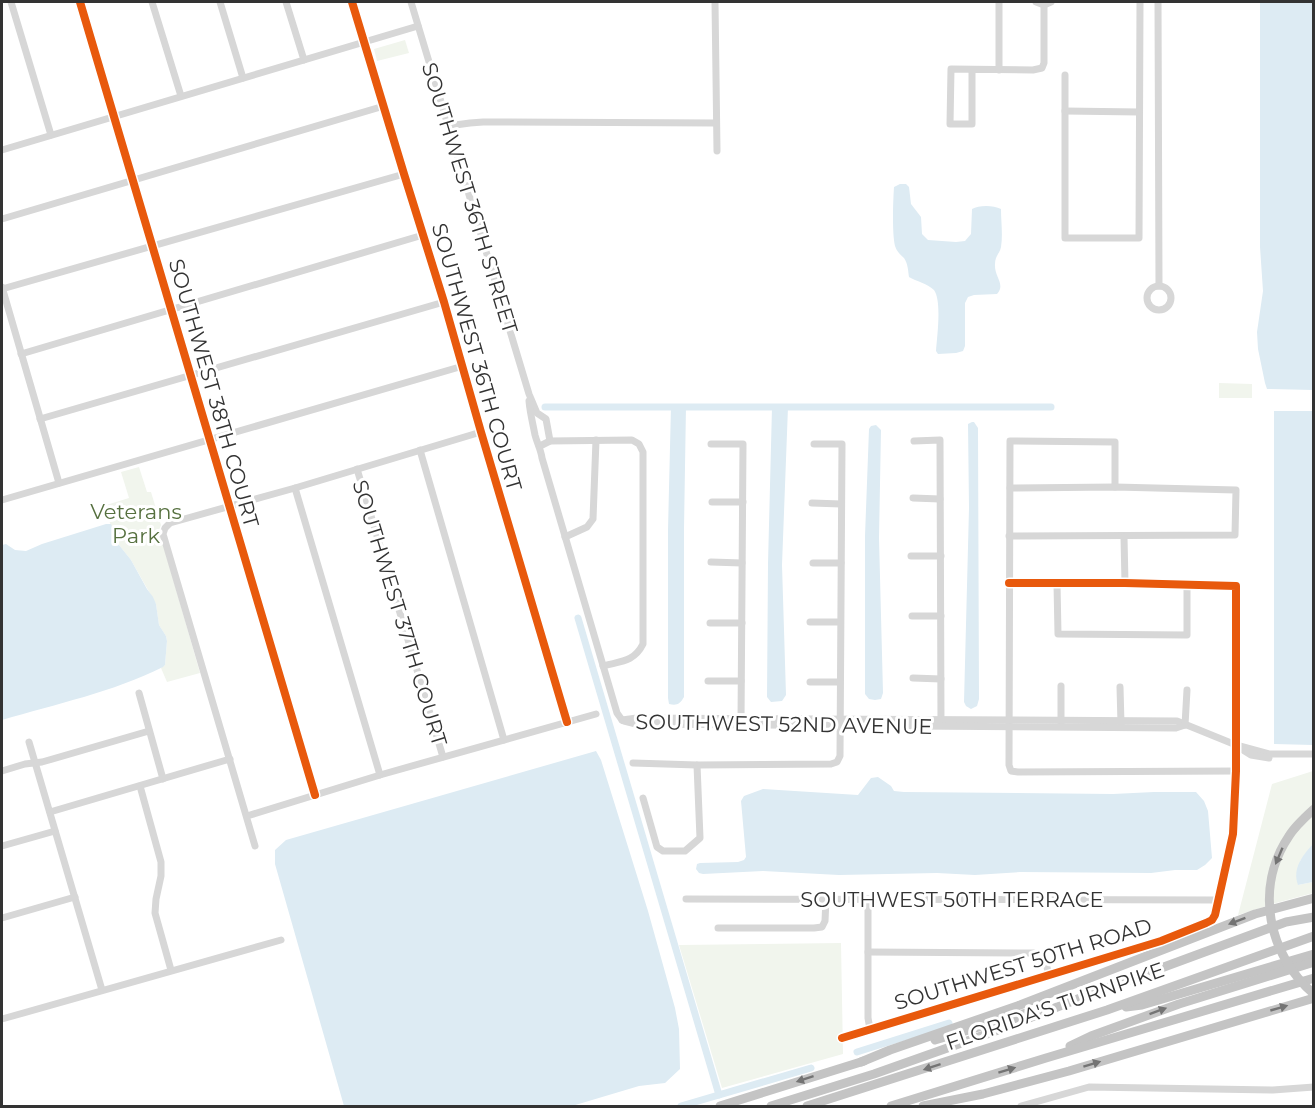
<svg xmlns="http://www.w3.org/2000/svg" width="1315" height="1108" font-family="Montserrat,sans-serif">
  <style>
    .green { fill: #f1f5ed }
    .water { fill: #ddebf3 }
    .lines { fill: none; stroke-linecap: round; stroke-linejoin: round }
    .canal { stroke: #ddebf3; stroke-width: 7 }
    .minor { stroke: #d7d7d7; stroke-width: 7 }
    .highway { stroke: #c4c4c4; stroke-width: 9 }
    .highway-bridge { stroke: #c4c4c4; stroke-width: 9 }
    .cycleway-casing { stroke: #fff; stroke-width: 11 }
    .cycleway { stroke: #e8590c; stroke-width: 8 }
    .oneway { fill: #747474 }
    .labels { text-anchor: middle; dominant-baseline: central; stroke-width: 6; stroke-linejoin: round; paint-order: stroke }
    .street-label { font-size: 21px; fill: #333; stroke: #fff }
    .park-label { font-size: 21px; fill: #56703f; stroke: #fff }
  </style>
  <rect width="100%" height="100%" fill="#fff"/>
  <g class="green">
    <path d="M405 40 409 53 377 61 374 49Z"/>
    <path d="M1219 383 1252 384V398H1219Z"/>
    <path d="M139 467 147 492H151L161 525 159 530 200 673 167 682 161 668 165 665 167 641 166 636 159 625 156 604 131 560 119 545 103 506 129 498 121 472Z"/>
    <path d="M1313 771V844L1300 861 1298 885 1313 882V893L1276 903 1238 915 1272 784Z"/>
    <path d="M841 943 843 1054 722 1088 679 945Z"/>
  </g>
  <g class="water">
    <path d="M1260 2H1313V390L1267 389 1265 383 1258 349 1257 332 1263 291 1260 247Z"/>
    <path d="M900 184H906L909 187 911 204 921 217 922 234 928 240 956 242 965 241 971 234 972 209C979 205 993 205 1001 209 1001 221 1003 235 1001 247 1000 253 995 256 995 264 994 277 1006 284 997 294L974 295 968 297 965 303V346L963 351 956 353 938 354 936 351C937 337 942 301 934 290 928 284 916 281 909 277 908 270 908 264 904 258 900 254 897 252 895 246 892 233 893 202 894 187Z"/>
    <path d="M671 406H686L684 529V697C680 704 677 706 669 704L668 698V530Z"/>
    <path d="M772 407H788L782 565 786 695 782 701 771 702 767 697 768 564Z"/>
    <path d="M1274 411H1313V745L1274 744Z"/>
    <path d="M972 422H974L978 428 979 699 977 706 971 709 966 706 964 702 969 508 968 424Z"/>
    <path d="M876 425 881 430 879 538 883 693 881 699 875 700 869 699 865 694V536L869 429 871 426Z"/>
    <path d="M106 524H111L119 545 131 560 147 589 153 597 156 604 159 625 166 636 167 641 165 665 163 667C113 692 56 704 2 720V545L6 544 15 550 26 551 42 544Z"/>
    <path d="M596 751 601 760 648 911 675 1008 679 1029 680 1069 665 1083 639 1086 572 1106H344L275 864V850L286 840Z"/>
    <path d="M878 777 891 786 894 791 904 792 1113 794 1154 792H1196L1204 801 1208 811 1212 858 1205 865 1197 870H1175L1151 873 1020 872 975 875 937 873 839 875 763 871 703 874 699 873 696 869 697 864 700 863 738 862 744 860 746 857 741 801 744 796 763 789 858 795 871 778Z"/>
    <path d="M1313 844V882L1298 885C1292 869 1302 856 1313 844Z"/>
  </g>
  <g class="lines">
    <g class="canal">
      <path d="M545 407H1051"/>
      <path d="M578 618 719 1095"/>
      <path d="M857 1052 949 1023"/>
      <path d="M681 1106 811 1068"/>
    </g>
    <g class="minor">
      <path d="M11 2 51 135"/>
      <path d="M80 2C159 266 236 531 315 795"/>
      <path d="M152 2 181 96"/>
      <path d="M220 2 243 78"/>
      <path d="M286 2 304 60"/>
      <path d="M352 2 404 174 444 302 481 432 567 722"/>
      <path d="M411 2 529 394 537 413 546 419 550 441"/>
      <path d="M715 2 717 151"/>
      <path d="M1036 2 1044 5 1051 2"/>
      <path d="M1158 2 1159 286"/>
      <path d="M972 70V124H950L951 69 1033 70 1042 68 1044 63V5"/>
      <path d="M999 70V2"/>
      <path d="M1065 75V238H1139L1140 2"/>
      <path d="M1065 111 1139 112"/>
      <path d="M448 126 470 123 483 122 716 123"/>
      <path d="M2 150 418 26"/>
      <path d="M2 219 384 106"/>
      <circle cx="1159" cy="298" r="12"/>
      <path d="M2 287 59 483"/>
      <path d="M2 289 404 174"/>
      <path d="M21 354 423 235"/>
      <path d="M529 401C530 413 533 424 535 435 537 443 541 450 542 458L617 713 622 720"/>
      <path d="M40 419 444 302"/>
      <path d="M914 441 940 440 941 723"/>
      <path d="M711 444H743L741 722"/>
      <path d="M540 446 550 441 632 440 639 444 643 452V644C634 662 621 661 603 666"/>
      <path d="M420 450 504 740"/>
      <path d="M357 469 443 757"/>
      <path d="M1115 487V442L1010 441 1009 765 1011 771 1018 772 1236 771"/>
      <path d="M295 488 380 775"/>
      <path d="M913 498 940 499"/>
      <path d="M2 500 463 366"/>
      <path d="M712 502H743"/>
      <path d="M812 503 841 504"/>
      <path d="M1009 536 1235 535 1236 490 1115 487 1010 488"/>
      <path d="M565 537 587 527 593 519 596 440"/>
      <path d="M1124 537 1125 583"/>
      <path d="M911 556H941"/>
      <path d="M711 562 742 563"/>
      <path d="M813 563H841"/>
      <path d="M1057 584 1058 634 1187 635V584"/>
      <path d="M912 616H941"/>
      <path d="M810 622H840"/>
      <path d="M710 623H742"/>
      <path d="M913 678 941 679"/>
      <path d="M708 681H741"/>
      <path d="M810 682H840"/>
      <path d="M1061 686V723"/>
      <path d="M1120 687 1121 724"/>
      <path d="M139 693 163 779"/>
      <path d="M622 720 637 718 1177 721 1236 745 1269 754H1314"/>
      <path d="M624 721 636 724 1176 728 1185 725"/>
      <path d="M1185 725 1187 690"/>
      <path d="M29 742 102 990"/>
      <path d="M1243 750 1251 755 1269 758"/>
      <path d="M633 763 697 765 831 764 837 762 840 756 842 444H814"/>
      <path d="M2 771 25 764 42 762 149 731"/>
      <path d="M140 786 161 862V876L156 899 155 913 171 970"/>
      <path d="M643 798 657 847 663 851H685L700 838 697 765"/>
      <path d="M50 812 230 759"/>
      <path d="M247 816 380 775 596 714"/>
      <path d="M2 846 55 831"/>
      <path d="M255 846 163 534 165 528 170 523 295 488 481 432"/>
      <path d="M686 899 1218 900"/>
      <path d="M868 899V1018L870 1029"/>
      <path d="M2 918 75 897"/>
      <path d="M718 928H814L822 927 825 921 826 899"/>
      <path d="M868 952 1034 953C1046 957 1046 964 1049 975"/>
      <path d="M2 1019 281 940"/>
      <path d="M842 1038 1161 941 1206 923 1212 920 1215 915 1233 834 1236 771V586L1125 583H1009"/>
      <path d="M1021 1106 1089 1087 1273 1090 1314 1087"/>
    </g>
    <g class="highway">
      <path d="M1126 1007 1142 1005 1314 954"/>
      <path d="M935 1040 1026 1013"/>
      <path d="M1070 1046 1091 1036 1179 1004 1314 962"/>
      <path d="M861 1062 890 1050 1020 1005 1255 914 1314 898"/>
      <path d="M720 1106 864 1061"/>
      <path d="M771 1106 874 1074 1001 1029 1088 995 1286 922 1314 917"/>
      <path d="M807 1106 1107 1010 1314 936"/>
      <path d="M891 1106 1046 1058 1314 978"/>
      <path d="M923 1106 983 1094 1069 1071 1314 998"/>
    </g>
    <path class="highway-bridge" d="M1314 809C1304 818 1295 826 1289 836 1254 888 1268 955 1314 994"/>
    <defs>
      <g id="cycleway">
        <path d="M80 2C159 266 236 531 315 795"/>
        <path d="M352 2 404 174 444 302 481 432 567 722"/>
        <path d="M842 1038 1161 941 1206 923 1212 920 1215 915 1233 834 1236 771V586L1125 583H1009"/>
      </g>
    </defs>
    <use href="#cycleway" class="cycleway-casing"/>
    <use href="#cycleway" class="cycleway"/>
  </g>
  <defs><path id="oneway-solid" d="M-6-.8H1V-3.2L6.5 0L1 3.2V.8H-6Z" transform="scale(1.5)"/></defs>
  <g class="oneway">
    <use href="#oneway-solid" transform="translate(1279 856) rotate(113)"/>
    <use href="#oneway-solid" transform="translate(1237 921) rotate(159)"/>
    <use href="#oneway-solid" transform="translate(1279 1008) rotate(-16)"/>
    <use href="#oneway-solid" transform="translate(1158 1011) rotate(-20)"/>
    <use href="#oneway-solid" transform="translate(1092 1064) rotate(-17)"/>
    <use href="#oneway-solid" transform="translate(932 1067) rotate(162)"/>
    <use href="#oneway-solid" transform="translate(1007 1070) rotate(-17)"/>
    <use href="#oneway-solid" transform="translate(805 1079) rotate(162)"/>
  </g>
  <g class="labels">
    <g class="street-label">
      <text transform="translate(470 198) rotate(73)">SOUTHWEST 36TH STREET</text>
      <text transform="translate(477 357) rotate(74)">SOUTHWEST 36TH COURT</text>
      <text transform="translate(214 393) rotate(74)">SOUTHWEST 38TH COURT</text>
      <text transform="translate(400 613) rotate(73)">SOUTHWEST 37TH COURT</text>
      <text transform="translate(784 724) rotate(1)">SOUTHWEST 52ND AVENUE</text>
      <text x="952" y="899">SOUTHWEST 50TH TERRACE</text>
      <text transform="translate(1023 964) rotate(-17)">SOUTHWEST 50TH ROAD</text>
      <text transform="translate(1055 1006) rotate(-19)">FLORIDA'S TURNPIKE</text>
    </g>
    <g class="park-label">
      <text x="136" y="511">Veterans<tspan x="136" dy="24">Park</tspan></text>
    </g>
  </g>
  <rect width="1315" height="1108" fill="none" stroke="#333333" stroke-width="6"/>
</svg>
